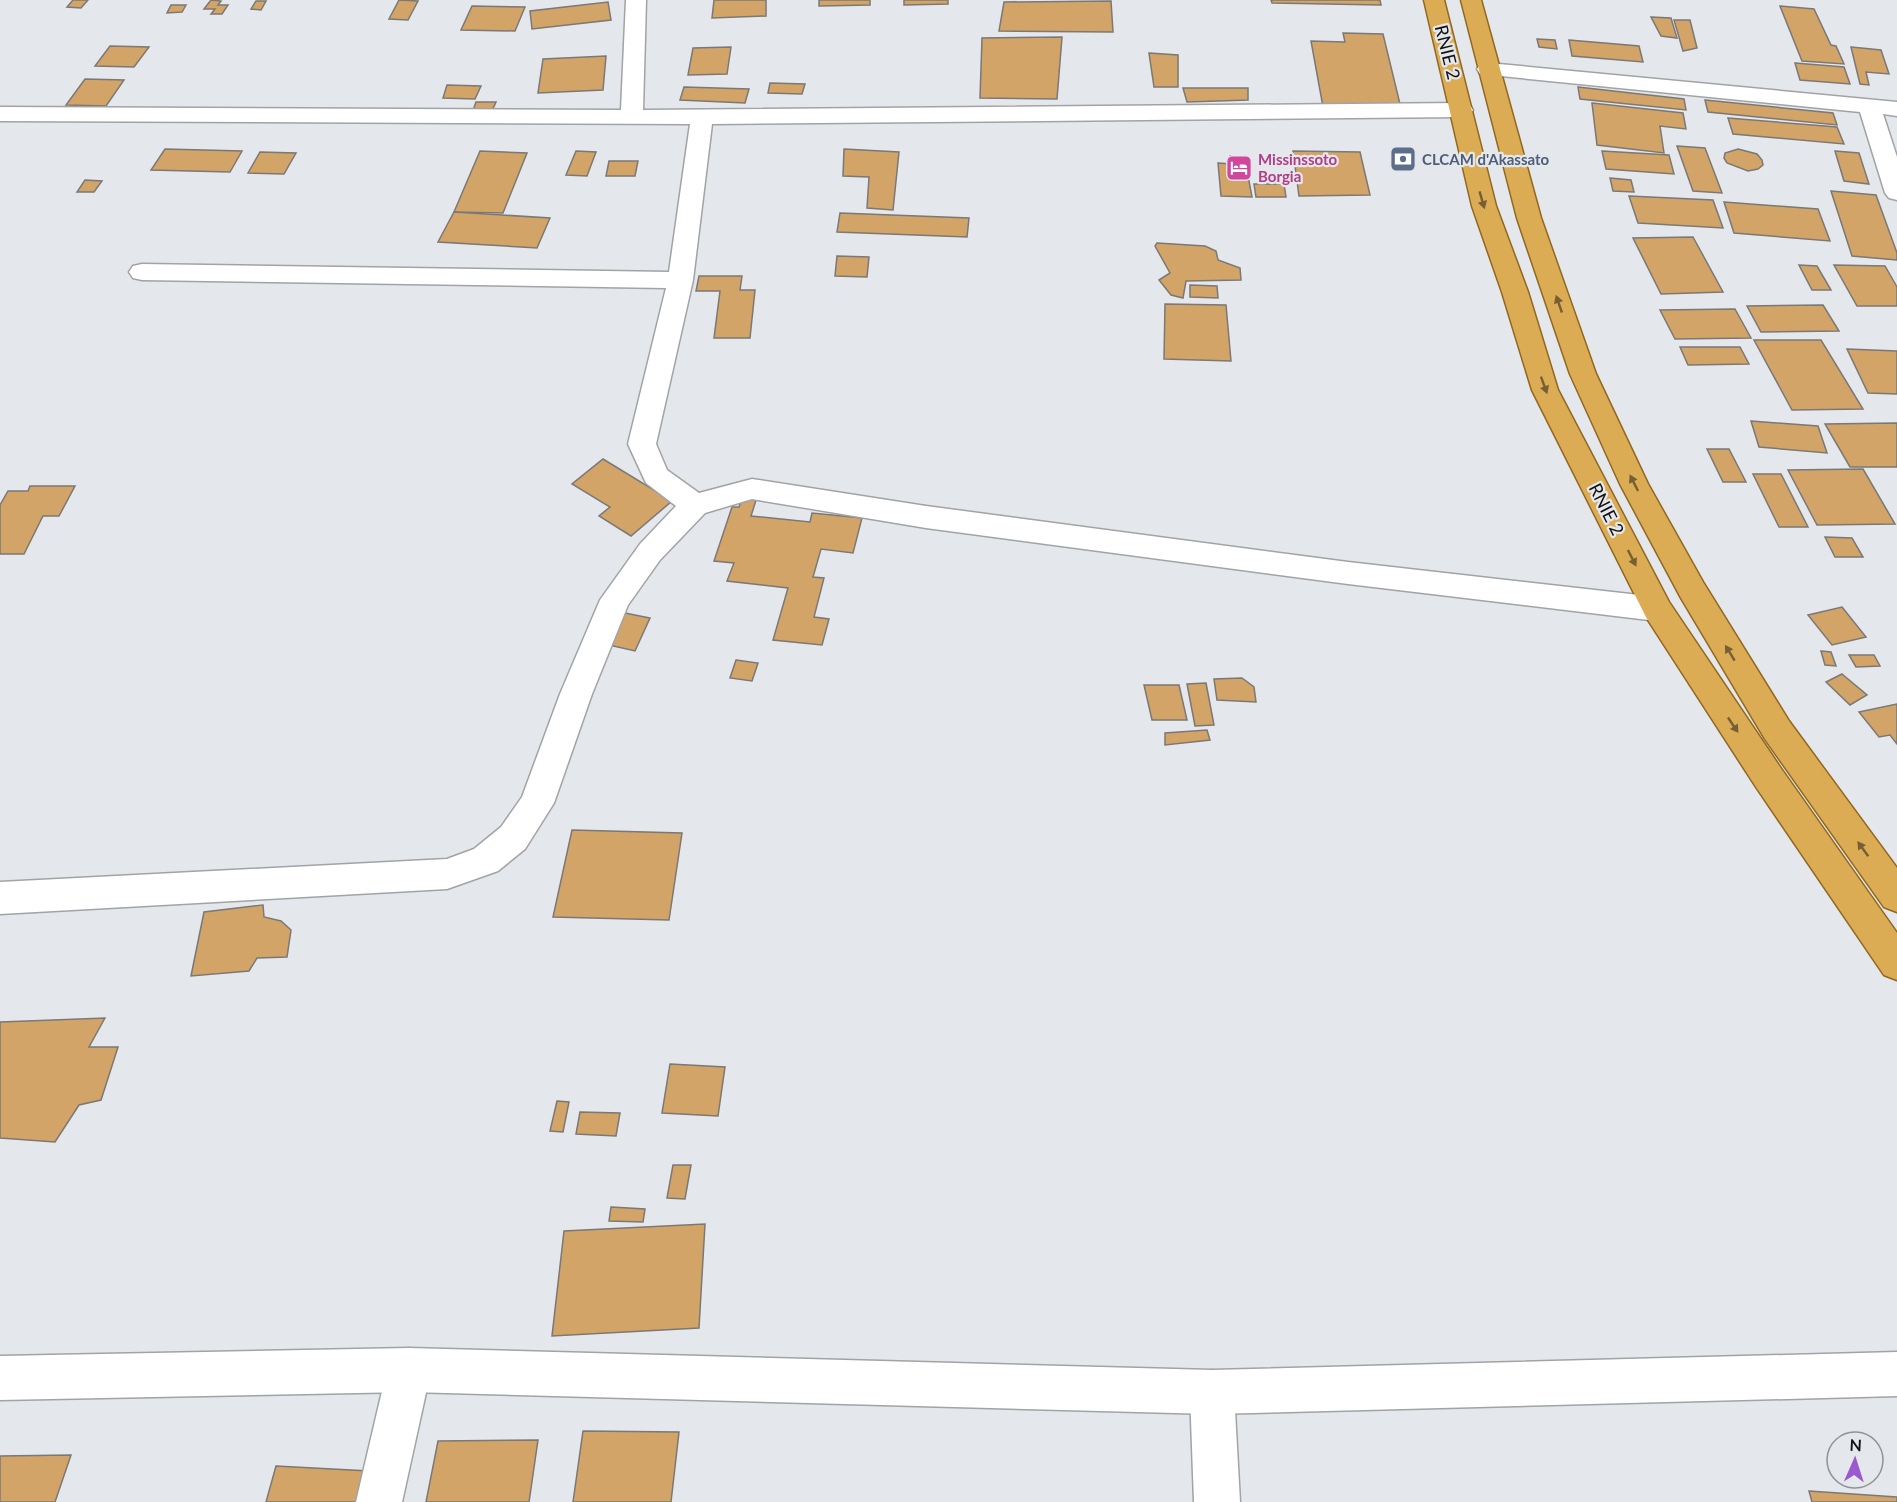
<svg xmlns="http://www.w3.org/2000/svg" width="1897" height="1502" font-family="Lato,sans-serif">
  <style>
    .building { fill: #d3a468; stroke: #7b7875; stroke-width: 1.5 }
    .lines { fill: none; stroke-linecap: round; stroke-linejoin: round }
    .minor-casing { stroke: #a1a3a6; stroke-width: 3 }
    .tertiary-casing { stroke: #a1a3a6; stroke-width: 3 }
    .trunk-casing { stroke: #906821; stroke-width: 3 }
    .minor { fill: #fff; fill-rule: evenodd }
    .tertiary { fill: #fff; fill-rule: evenodd }
    .trunk { fill: #dcac54; fill-rule: evenodd }
    .oneway { fill: #765f34 }
    .labels { text-anchor: middle; dominant-baseline: central; stroke-width: 4.5; stroke-linejoin: round; paint-order: stroke }
    .far-hotel-label { font-size: 15px; font-weight: bold; fill: #b23c85; stroke: #e4e7eb; text-anchor: start }
    .far-service-label { font-size: 15px; font-weight: bold; fill: #4e5e75; stroke: #e4e7eb; text-anchor: start }
    .street-label { font-size: 18px; fill: #111213; stroke: #e4e7eb }
  </style>
  <rect width="100%" height="100%" fill="#e4e7eb"/>
  <g class="building">
    <path d="M73 0H88L81 8 67 7Z"/>
    <path d="M211 0 221 1 218 5H228L222 14H211L215 9H204Z"/>
    <path d="M399 0 418 1 408 20 389 19Z"/>
    <path d="M714 0H766V16L712 18Z"/>
    <path d="M819 0H870V5L819 6Z"/>
    <path d="M904 0H948V4L904 5Z"/>
    <path d="M1271 0H1380L1381 5 1272 3Z"/>
    <path d="M256 1H266L261 10 251 9Z"/>
    <path d="M1111 1 1113 32 999 31 1004 2Z"/>
    <path d="M608 2 611 20 532 29 530 11Z"/>
    <path d="M171 5H186L182 12 167 13Z"/>
    <path d="M472 6 525 7 515 31 461 30Z"/>
    <path d="M1780 6 1814 9 1831 45 1836 46 1844 64 1802 61Z"/>
    <path d="M1651 17 1671 18 1677 38 1661 36Z"/>
    <path d="M1674 20H1690L1697 48 1683 51Z"/>
    <path d="M1343 33 1383 34 1400 104 1323 107 1311 41 1345 42Z"/>
    <path d="M1062 37 1057 99 980 98 982 38Z"/>
    <path d="M1537 39 1555 40 1557 49 1539 47Z"/>
    <path d="M1569 40 1639 46 1643 62 1572 56Z"/>
    <path d="M110 46 149 47 134 67 95 66Z"/>
    <path d="M731 47 727 74 688 75 693 48Z"/>
    <path d="M1851 47 1881 50 1889 74 1866 72 1869 85 1860 84Z"/>
    <path d="M1149 53 1178 55V87H1154Z"/>
    <path d="M606 56 603 90 538 93 543 59Z"/>
    <path d="M1795 63 1844 67 1850 84 1800 80Z"/>
    <path d="M85 79 124 80 106 106 66 105Z"/>
    <path d="M770 83 805 84 802 94 768 93Z"/>
    <path d="M447 85 481 86 475 99 443 98Z"/>
    <path d="M684 87 749 89 745 103 680 100Z"/>
    <path d="M1578 87 1684 99 1686 110 1580 99Z"/>
    <path d="M1183 88H1248V100L1187 102Z"/>
    <path d="M1705 100 1833 113 1837 125 1708 112Z"/>
    <path d="M476 102H496L491 113H472Z"/>
    <path d="M1592 103 1683 113 1686 129 1660 126 1664 153 1597 145Z"/>
    <path d="M1728 118 1837 127 1844 144 1733 134Z"/>
    <path d="M1677 146 1705 148 1722 193 1693 191Z"/>
    <path d="M165 149 242 151 230 172 151 170Z"/>
    <path d="M844 149 899 152 893 210 867 208 869 177 843 176Z"/>
    <path d="M1738 149 1757 154 1762 160 1763 165 1758 169 1748 171 1727 163 1724 158 1725 153Z"/>
    <path d="M480 151 527 153 503 213 454 212Z"/>
    <path d="M576 151 596 152 587 176 566 175Z"/>
    <path d="M1293 151 1360 152 1370 195 1299 196Z"/>
    <path d="M1602 151 1669 155 1674 174 1606 169Z"/>
    <path d="M1835 151 1859 153 1869 184 1844 181Z"/>
    <path d="M260 152 296 153 284 174 248 173Z"/>
    <path d="M1230 156 1248 157V163L1230 162Z"/>
    <path d="M609 161H638L635 176H606Z"/>
    <path d="M1218 163 1246 165 1252 197 1221 196Z"/>
    <path d="M1610 178 1631 180 1634 192 1613 191Z"/>
    <path d="M85 180 102 181 94 192H77Z"/>
    <path d="M1254 184H1284L1286 197H1256Z"/>
    <path d="M1831 191 1876 195 1897 253V260L1852 256Z"/>
    <path d="M1629 196 1713 200 1723 228 1638 223Z"/>
    <path d="M1724 202 1818 209 1830 241 1734 233Z"/>
    <path d="M454 212 550 218 537 248 438 242Z"/>
    <path d="M840 213 969 218 967 237 837 232Z"/>
    <path d="M1693 237 1723 292 1661 294 1633 238Z"/>
    <path d="M1157 243 1205 246 1216 251 1218 260 1240 268 1241 280 1186 281 1183 298 1171 295 1159 280 1170 273 1155 246Z"/>
    <path d="M837 256 869 257 867 277 835 276Z"/>
    <path d="M1799 265 1817 266 1831 290H1812Z"/>
    <path d="M1834 265 1885 266 1897 287V306H1857Z"/>
    <path d="M699 276H742L740 290H755L750 338H714L720 291H696Z"/>
    <path d="M1190 285 1217 286 1218 298 1190 297Z"/>
    <path d="M1165 304 1226 305 1231 361 1164 359Z"/>
    <path d="M1823 305 1839 331 1761 332 1747 306Z"/>
    <path d="M1735 309 1751 338 1675 339 1660 310Z"/>
    <path d="M1754 340H1821L1863 409 1792 410Z"/>
    <path d="M1680 347H1740L1749 364 1688 365Z"/>
    <path d="M1847 349 1897 351V394L1868 393Z"/>
    <path d="M1751 421 1818 426 1827 453 1759 447Z"/>
    <path d="M1897 423V467H1850L1825 424Z"/>
    <path d="M1707 449H1729L1746 482H1723Z"/>
    <path d="M603 459 672 501 631 536 599 516 610 507 572 484Z"/>
    <path d="M1863 469 1895 524 1817 525 1788 470Z"/>
    <path d="M1753 474H1781L1808 527H1779Z"/>
    <path d="M30 486H75L59 516H43L24 554H0V505L8 491H28Z"/>
    <path d="M743 496 757 497 751 516 810 522 812 513 862 518 853 553 821 549 813 577 824 578 814 617 829 619 822 645 773 640 788 588 727 581 734 563 714 561 732 507H739Z"/>
    <path d="M1825 537 1852 538 1863 557H1835Z"/>
    <path d="M1842 607 1866 637 1832 645 1808 615Z"/>
    <path d="M625 613 650 618 635 651 609 645Z"/>
    <path d="M1821 651 1831 652 1836 666 1825 665Z"/>
    <path d="M1849 655H1874L1880 666 1856 667Z"/>
    <path d="M736 660 758 663 752 681 730 678Z"/>
    <path d="M1842 674 1867 695 1850 705 1826 682Z"/>
    <path d="M1242 678 1254 687 1256 702 1217 700 1214 679Z"/>
    <path d="M1206 683 1214 725 1195 726 1187 684Z"/>
    <path d="M1144 685H1179L1187 720H1152Z"/>
    <path d="M1897 704V744L1890 735 1879 737 1859 712Z"/>
    <path d="M1207 730 1210 740 1165 745V733Z"/>
    <path d="M572 830 682 833 669 920 553 917Z"/>
    <path d="M263 905 264 917 281 921 291 930 287 957 257 958 249 971 191 976 204 912Z"/>
    <path d="M105 1018 89 1047H118L101 1100 79 1105 55 1142 0 1138V1022Z"/>
    <path d="M670 1064 725 1067 718 1116 662 1113Z"/>
    <path d="M557 1101 569 1102 563 1132 550 1131Z"/>
    <path d="M580 1112 620 1113 616 1136 576 1134Z"/>
    <path d="M673 1165H691L685 1199 667 1198Z"/>
    <path d="M611 1207 645 1209 643 1222 609 1221Z"/>
    <path d="M705 1224 699 1328 552 1336 564 1231Z"/>
    <path d="M583 1431 679 1432 671 1502H573Z"/>
    <path d="M538 1440 529 1502H426L438 1441Z"/>
    <path d="M71 1455 55 1502H0V1456Z"/>
    <path d="M276 1466 369 1471 361 1502H266Z"/>
    <path d="M1809 1491 1897 1497V1502H1812Z"/>
  </g>
  <g class="lines">
    <defs>
      <g id="minor">
        <path d="M626 0H646L643 110 1462 103 1470 105 1473 110 1470 115 1462 117 712 124 693 280 656 444 667 470 699 493 752 479 926 506 1348 562 1657 597 1668 601 1672 609 1668 617 1657 621 1348 584 926 528 752 499 705 513 660 560 628 605 592 694 554 803 525 849 498 871 447 889 0 914V882L447 859 474 849 501 827 522 797 560 694 600 600 640 544 676 506 646 483 628 444 666 288 142 280 133 278 129 272 133 266 142 264 669 272 690 124 0 121V107L621 110Z"/>
        <path d="M1488 63 1897 102V116L1883 114 1897 157V200L1889 198 1885 193 1860 112 1480 74 1477 69 1480 64Z"/>
        <path d="M409 1348 424 1355 431 1370 402 1502H356L387 1370 394 1355Z"/>
        <path d="M1212 1370 1227 1377 1234 1392 1240 1502H1194L1190 1392 1197 1377Z"/>
      </g>
      <path id="tertiary" d="M409 1348 1212 1370 1897 1352V1396L1212 1414 409 1392 0 1400V1356Z"/>
      <g id="trunk">
        <path d="M1424 0H1444L1496 206 1528 292 1558 390 1669 602 1780 767 1897 933V980L1884 975 1756 787 1646 617 1532 390 1502 292 1472 206Z"/>
        <path d="M1461 0H1481L1541 218 1596 374 1648 484 1703 582 1789 721 1897 868V912L1884 907 1765 739 1681 598 1620 484 1570 374 1517 218Z"/>
      </g>
    </defs>
    <use href="#minor" class="minor-casing"/>
    <use href="#tertiary" class="tertiary-casing"/>
    <use href="#trunk" class="trunk-casing"/>
    <use href="#minor" class="minor"/>
    <use href="#tertiary" class="tertiary"/>
    <use href="#trunk" class="trunk"/>
  </g>
  <defs><path id="oneway-solid" d="M-6-.8H1V-3.2L6.5 0L1 3.2V.8H-6Z" transform="scale(1.5)"/></defs>
  <g class="oneway">
    <use href="#oneway-solid" transform="translate(1482 200) rotate(74)"/>
    <use href="#oneway-solid" transform="translate(1559 304) rotate(-109)"/>
    <use href="#oneway-solid" transform="translate(1544 385) rotate(70)"/>
    <use href="#oneway-solid" transform="translate(1634 483) rotate(-117)"/>
    <use href="#oneway-solid" transform="translate(1632 558) rotate(63)"/>
    <use href="#oneway-solid" transform="translate(1730 653) rotate(-121)"/>
    <use href="#oneway-solid" transform="translate(1733 725) rotate(56)"/>
    <use href="#oneway-solid" transform="translate(1863 849) rotate(-126)"/>
  </g>
  <defs>
    <symbol id="bank-square" viewBox="-11 -11 22 22"><rect x="-9" y="-9" width="18" height="18" rx="4" fill="#5c6f8a" stroke="#e4e7eb"/><path d="M-6-4H6V4H-6ZM0-2.3a2.3 2.3 0 1 0 0 4.6a2.3 2.3 0 1 0 0-4.6Z" fill="#fff"/></symbol>
    <symbol id="hotel-square" viewBox="-11 -11 22 22"><rect x="-9" y="-9" width="18" height="18" rx="4" fill="#d1479c" stroke="#e4e7eb"/><path d="M-6-4.5h1.5V1H6V5H4.5V3h-9V5H-6ZM-4 0a1.8 1.8 0 1 1 3.6 0ZM.5 0V-2.5h3Q6-2.5 6 0Z" fill="#fff"/></symbol>
  </defs>
  <g fill-rule="evenodd">
    <use href="#bank-square" x="1388" y="144" width="30" height="30"/>
    <use href="#hotel-square" x="1224" y="153" width="30" height="30"/>
  </g>
  <g class="labels">
    <g class="far-hotel-label">
      <text x="1258" y="159">Missinssoto<tspan x="1258" dy="17">Borgia</tspan></text>
    </g>
    <g class="far-service-label">
      <text x="1422" y="159">CLCAM d'Akassato</text>
    </g>
    <g class="street-label">
      <text transform="translate(1448 52) rotate(76)">RNIE 2</text>
      <text transform="translate(1607 509) rotate(63)">RNIE 2</text>
    </g>
  </g>
  <g transform="translate(1855 1460) rotate(3)"><circle r="28" fill="#e4e7eb" stroke="#909295" stroke-width="1.5"/>
  <path d="M0-4.5L10 22L0 15L-10 22Z" fill="#9a59cf"/>
  <text y="-9" font-size="16" font-weight="bold" text-anchor="middle" fill="#111213">N</text>
  </g>
</svg>
